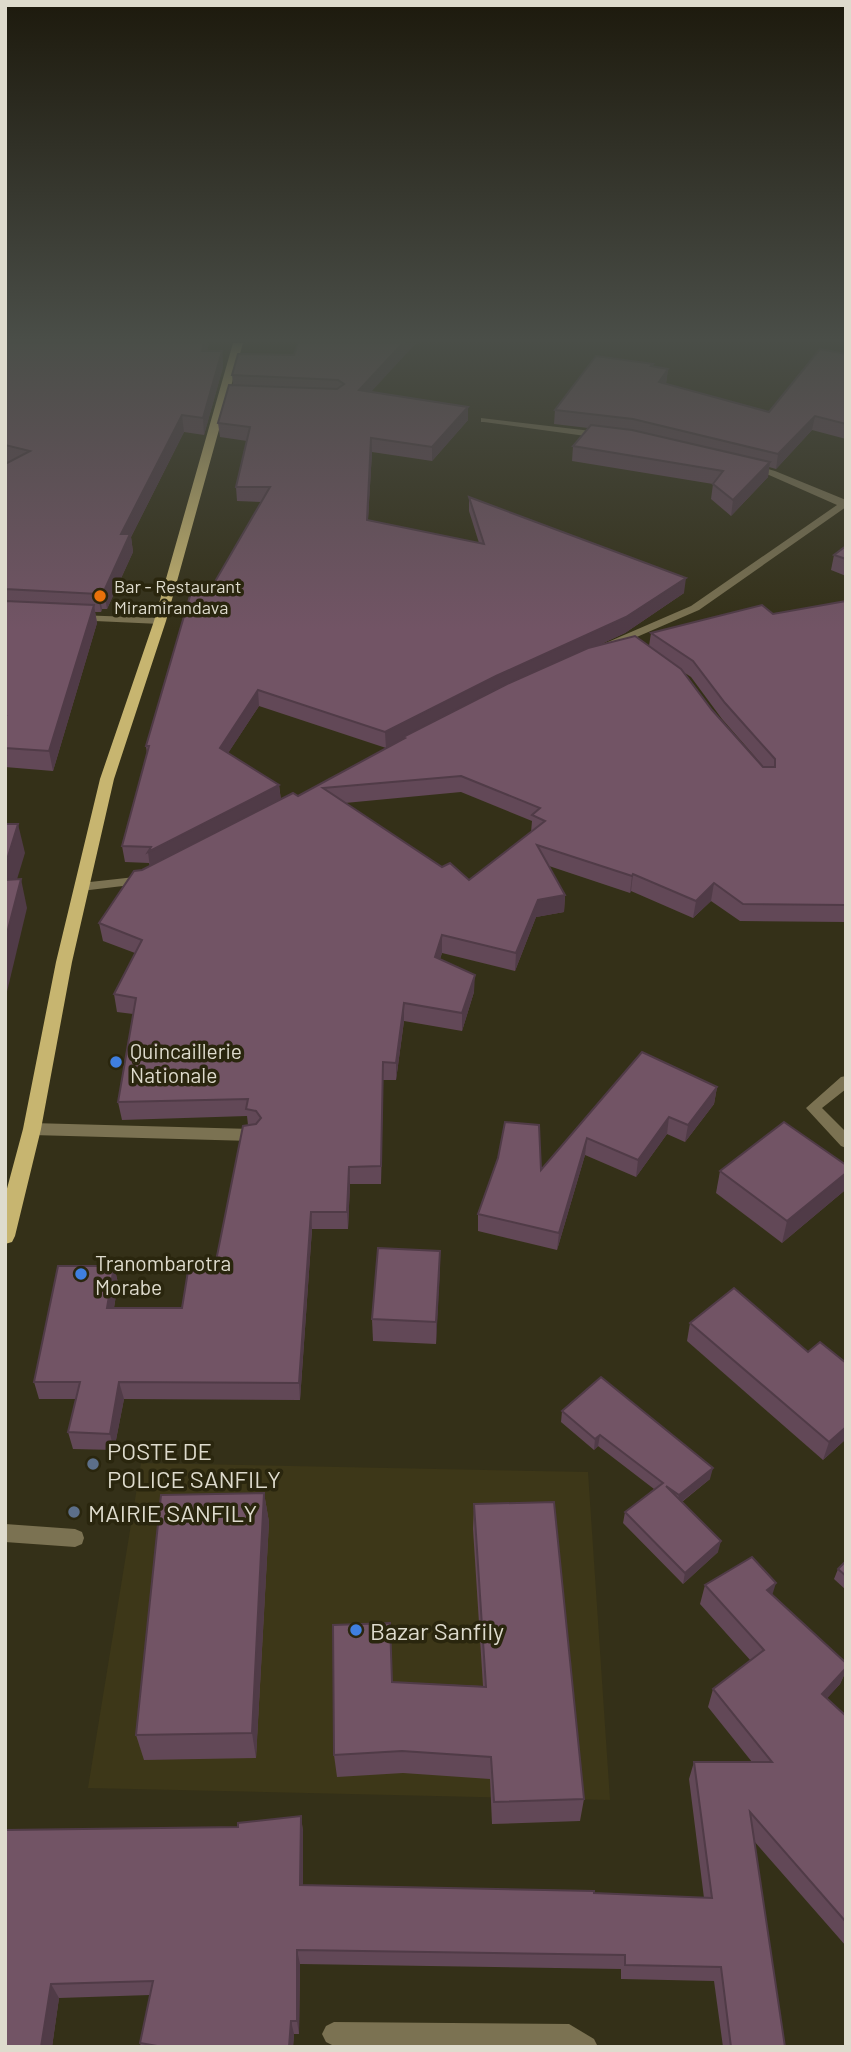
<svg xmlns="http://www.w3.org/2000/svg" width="851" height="2052" font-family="Barlow,sans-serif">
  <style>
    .built { fill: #3d3718 }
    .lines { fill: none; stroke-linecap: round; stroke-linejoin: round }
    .lane { fill: #7b7252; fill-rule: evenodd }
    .street { fill: #7b7252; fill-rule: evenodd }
    .primary { fill: #c7b570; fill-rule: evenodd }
    .wall { fill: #624857; fill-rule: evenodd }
    .shaded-wall { fill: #503b47 }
    .building { fill: #725465; stroke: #503b47; stroke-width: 2; fill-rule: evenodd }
    .food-dot { fill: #e8710a; stroke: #2a260e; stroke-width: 2.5 }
    .shop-dot { fill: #3f7fe0; stroke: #2a260e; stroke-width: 2.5 }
    .service-dot { fill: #5c6f8a; stroke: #2a260e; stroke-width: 2.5 }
    .labels { text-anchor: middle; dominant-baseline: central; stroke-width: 7; stroke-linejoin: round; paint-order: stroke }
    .far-poi-label { font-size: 18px; fill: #dedbcd; stroke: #2a260e; text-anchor: start }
    .poi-label { font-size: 21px; fill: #dedbcd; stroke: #2a260e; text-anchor: start }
    .near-poi-label { font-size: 24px; fill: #dedbcd; stroke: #2a260e; text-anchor: start }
  </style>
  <rect width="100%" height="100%" fill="#343018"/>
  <path class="built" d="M141 1463 588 1472 610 1800 88 1788Z"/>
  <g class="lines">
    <g class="lane">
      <path d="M77 615 160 618 165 621 160 624 73 620 72 618Z"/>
      <path d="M846 1076V1089L822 1108 846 1132V1148L841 1146 806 1108 841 1077Z"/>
      <path d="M32 1123 252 1129 257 1131 260 1135 257 1139 252 1141 32 1135 27 1133 25 1129 27 1125Z"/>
      <path d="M5 1524 75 1529 82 1532 84 1538 82 1544 75 1547 5 1542Z"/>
      <path d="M334 2022 569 2024 594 2039 598 2047 334 2046 326 2042 322 2034 326 2026Z"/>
    </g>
    <g class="street">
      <path d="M481 418 600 432 604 435 600 438 484 422H481Z"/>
      <path d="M750 464 775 471 846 500V507L699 610 609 649H601V645L691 606 837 505 769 475 747 469 746 467Z"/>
      <path d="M144 876 148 877 150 880 148 883 81 891 75 887 81 883Z"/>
    </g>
    <path class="primary" d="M233 343H243L166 621 114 779 72 962 41 1129 15 1236 12 1242 5 1244V1196L23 1129 56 962 100 779 154 621Z"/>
  </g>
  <g class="wall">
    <path d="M5 343H209L207 351H222L223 367 204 435 184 432 131 537 133 552 107 609H102L101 612H95L97 623 53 771 5 767V464L9 462H5Z"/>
    <path d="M298 343H416L370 392 468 420 432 461 372 452 368 520 479 543 469 511V497L684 593 625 633 597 646H649L651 633 773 614 846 601V922L740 921 711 901 693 918 631 891 630 893 549 866 565 895 564 912 536 917 515 971 442 953 440 959 474 992 462 1031 404 1021 396 1080H383L381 1184H350L348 1229H312L300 1400 124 1399 114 1450 73 1449 68 1432 76 1399H39L34 1382 114 1266 118 1283 114 1308H182L214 1271 248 1125 247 1116 122 1120 118 1102 133 1014 117 1012 114 994 135 953 103 941 99 923 142 870 150 866 149 863 125 862 122 846 147 754 146 746 209 592 262 502 237 501 236 487 247 441 220 437 218 423 233 385 232 375 294 355ZM685 673 691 677 722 719 764 767 712 710ZM259 706 386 748 298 796 281 800 279 785 228 753ZM461 792 532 821 531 832 469 880 442 867 345 803Z"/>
    <path d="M846 354V439L812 430 776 469 769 467 768 477 731 516 711 499 713 484 572 461 573 446 588 428 554 424 555 410 653 364V367L668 369 666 384 769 412Z"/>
    <path d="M846 546V576L831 570 834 555Z"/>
    <path d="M642 1052 717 1087 714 1104 685 1142 667 1134 636 1177 585 1155 557 1250 478 1231V1214L541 1170Z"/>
    <path d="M846 1165V1185L844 1191 782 1243 716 1193 720 1171Z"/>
    <path d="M440 1251 436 1344 373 1341 372 1319Z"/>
    <path d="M690 1323 808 1352 846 1363V1439L823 1460 687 1341Z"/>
    <path d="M562 1411 710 1479 682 1502 718 1552 683 1584 623 1523 625 1512 654 1489 598 1446 594 1450 561 1422Z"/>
    <path d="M264 1493 269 1522 256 1758 144 1760 136 1735Z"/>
    <path d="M474 1504 584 1799 580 1821 492 1824 490 1779 403 1773 337 1777 334 1755 392 1682 483 1686 473 1529Z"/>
    <path d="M846 1561V1590L834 1579 838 1569Z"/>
    <path d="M705 1585 772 1594 846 1663V1671L840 1684 827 1698 846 1716V1946L754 1841 785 2047H723L714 1981 621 1979V1969L300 1964 299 2034H294L293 2047H141L140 2043 150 1995 59 1998 52 2047H5V1830L238 1827 301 1816 303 1832V1885L594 1893 704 1898 689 1779 694 1762H752L708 1707 713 1689 751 1661 700 1604Z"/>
  </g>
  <g class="shaded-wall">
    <path d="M204 343H209L203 367 202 351Z"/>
    <path d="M403 343H416L360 404 359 390Z"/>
    <path d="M222 351 223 367 204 435 203 418Z"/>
    <path d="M668 369 666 383 658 396 659 382Z"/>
    <path d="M468 407V420L432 461V447Z"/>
    <path d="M182 415 184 432 131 537 133 552 107 609 104 591 121 534Z"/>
    <path d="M815 416 812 430 776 469 778 454Z"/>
    <path d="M371 438 372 452 367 534V520Z"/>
    <path d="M770 462 768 477 731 516 733 500Z"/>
    <path d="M686 578 684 593 625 633 496 692 403 737V739L386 748 385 732Z"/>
    <path d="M99 591 102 609 101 612 98 594Z"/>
    <path d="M94 605 97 623 53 771 49 751Z"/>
    <path d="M258 690 259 706 221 764 220 748Z"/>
    <path d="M279 785 281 802 150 868 148 852Z"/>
    <path d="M18 824 25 853 8 909 5 897V866Z"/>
    <path d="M633 874 631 891 630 893 632 876Z"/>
    <path d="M21 879 27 908 5 1000V941Z"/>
    <path d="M714 883 711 901 693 918 696 901Z"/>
    <path d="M565 895 564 912 536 917 515 971 516 953 538 900Z"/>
    <path d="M442 935V953L435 974V957Z"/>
    <path d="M475 975 474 992 462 1031V1013Z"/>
    <path d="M404 1003V1021L396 1080V1063Z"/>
    <path d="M383 1062V1080L381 1184V1166Z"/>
    <path d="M717 1087 714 1104 685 1142 688 1125Z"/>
    <path d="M669 1117 667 1134 636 1177 638 1160Z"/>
    <path d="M587 1138 585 1155 557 1250 559 1233Z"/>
    <path d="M349 1167 350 1184 348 1229 347 1212Z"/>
    <path d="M846 1173V1185L844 1191 782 1243 787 1221Z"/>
    <path d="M311 1212 312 1229 300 1400 299 1383Z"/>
    <path d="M440 1251V1273L436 1344V1322Z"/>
    <path d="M114 1266 118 1283 111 1325 107 1308Z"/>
    <path d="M119 1382 124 1399 114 1450 110 1434Z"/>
    <path d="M846 1427V1439L823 1460 829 1442Z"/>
    <path d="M600 1435 598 1446 594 1450 595 1439Z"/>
    <path d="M713 1468 710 1479 676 1506 679 1495Z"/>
    <path d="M264 1493 269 1522 256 1758 252 1733Z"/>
    <path d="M721 1541 718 1552 683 1584 685 1573Z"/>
    <path d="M776 1583 770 1602 767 1590Z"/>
    <path d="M846 1668V1671L840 1684 815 1712 822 1694Z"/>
    <path d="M301 1816 303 1832V1900L300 1885Z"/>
    <path d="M297 1950 300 1964 299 2034 297 2021Z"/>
    <path d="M51 1984 59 1998 52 2047H41Z"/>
    <path d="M291 2021 294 2034 293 2047H289Z"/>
  </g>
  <g class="building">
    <path d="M5 343H204L202 351H222L203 418 182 415 121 534H130L104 591H99L98 594 5 589V464L30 451 5 445Z"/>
    <path d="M298 343H403L359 390 468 407 432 447 371 438 367 520 484 544 469 497 686 578 626 617 496 676 385 732 258 690 220 748 279 785 148 852 151 847 122 846 149 746H146L192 589 209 592 270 487H236L250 427 218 423 229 385 337 389 344 384 338 380 232 375 238 354 294 355Z"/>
    <path d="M820 349 846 354V424L815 416 778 454 633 419 555 410 596 356 653 364 651 366 668 369 659 382 769 412Z"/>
    <path d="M591 425 632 430 770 462 733 500 713 484 723 471 573 446Z"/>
    <path d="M846 546V559L834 555Z"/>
    <path d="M5 601 94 605 49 751 5 748V719L6 716H5Z"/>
    <path d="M846 601V905L743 904 714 883 696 901 633 874 632 876 537 845 565 895 538 900 516 953 442 935 435 957 475 975 462 1013 404 1003 396 1063 383 1062 381 1166 349 1167 347 1212H311L299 1383 119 1382 110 1434 68 1432 80 1382H34L58 1266H114L107 1308H182L188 1271H214L243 1126 256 1124 261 1118 256 1111 246 1109 248 1099 118 1102 136 998 114 994 142 940 99 923 134 871 142 870 293 793 298 796 405 738 403 737 507 684 588 648 635 636 681 669 712 710 763 767H775V759L725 703 693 661 651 633 762 605 773 614ZM461 776 540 808 532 815 545 821 469 880 450 863 442 867 323 788Z"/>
    <path d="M5 824H18L5 866Z"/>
    <path d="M21 879 5 941V880Z"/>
    <path d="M642 1052 717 1087 688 1125 669 1117 638 1160 587 1138 559 1233 478 1214 498 1158 505 1122 539 1125 541 1170Z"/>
    <path d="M784 1122 846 1165V1173L787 1221 720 1171Z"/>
    <path d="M378 1248 440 1251 436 1322 372 1319Z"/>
    <path d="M734 1288 808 1352 820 1342 846 1363V1427L829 1442 690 1323Z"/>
    <path d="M601 1377 713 1468 679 1495 666 1486 721 1541 685 1573 625 1512 663 1483 600 1435 595 1439 562 1411Z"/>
    <path d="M264 1493 252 1733 136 1735 161 1495Z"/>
    <path d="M554 1502 584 1799 494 1802 491 1757 402 1751 334 1755 333 1625 390 1623 392 1682 486 1687 474 1504Z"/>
    <path d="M752 1557 776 1583 767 1590 846 1663V1668L822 1694 846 1716V1922L750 1812 785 2047H731L721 1967 625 1965V1955L297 1950V2021H291L289 2047H163L140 2043 153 1981 51 1984 41 2047H5V1830L238 1827V1823L301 1816 300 1885 594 1891V1893L712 1898 694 1762H772L713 1689 764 1650 705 1585Z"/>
    <path d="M846 1561V1576L838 1569Z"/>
  </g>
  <linearGradient id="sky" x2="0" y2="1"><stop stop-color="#1d1a0d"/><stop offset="0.54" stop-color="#4a4e48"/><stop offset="1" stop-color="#4a4e48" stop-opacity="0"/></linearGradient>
  <rect width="851" height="630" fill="url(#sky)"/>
  <circle class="food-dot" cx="100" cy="596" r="7"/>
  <g class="shop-dot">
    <circle cx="116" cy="1062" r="7"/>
    <circle cx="81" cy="1274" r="7"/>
    <circle cx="356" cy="1630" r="7"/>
  </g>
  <g class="service-dot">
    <circle cx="93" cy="1464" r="7"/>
    <circle cx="74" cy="1512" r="7"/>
  </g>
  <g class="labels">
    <g class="far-poi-label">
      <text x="114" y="586">Bar - Restaurant<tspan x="114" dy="21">Miramirandava</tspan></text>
    </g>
    <g class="poi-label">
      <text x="130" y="1050">Quincaillerie<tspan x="130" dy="24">Nationale</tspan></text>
      <text x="95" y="1262">Tranombarotra<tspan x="95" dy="24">Morabe</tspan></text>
    </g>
    <g class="near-poi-label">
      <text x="107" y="1450">POSTE DE<tspan x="107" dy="28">POLICE SANFILY</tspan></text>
      <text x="88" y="1512">MAIRIE SANFILY</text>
      <text x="370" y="1630">Bazar Sanfily</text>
    </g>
  </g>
  <rect width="851" height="2052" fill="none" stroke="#dedbcd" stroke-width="14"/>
</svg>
